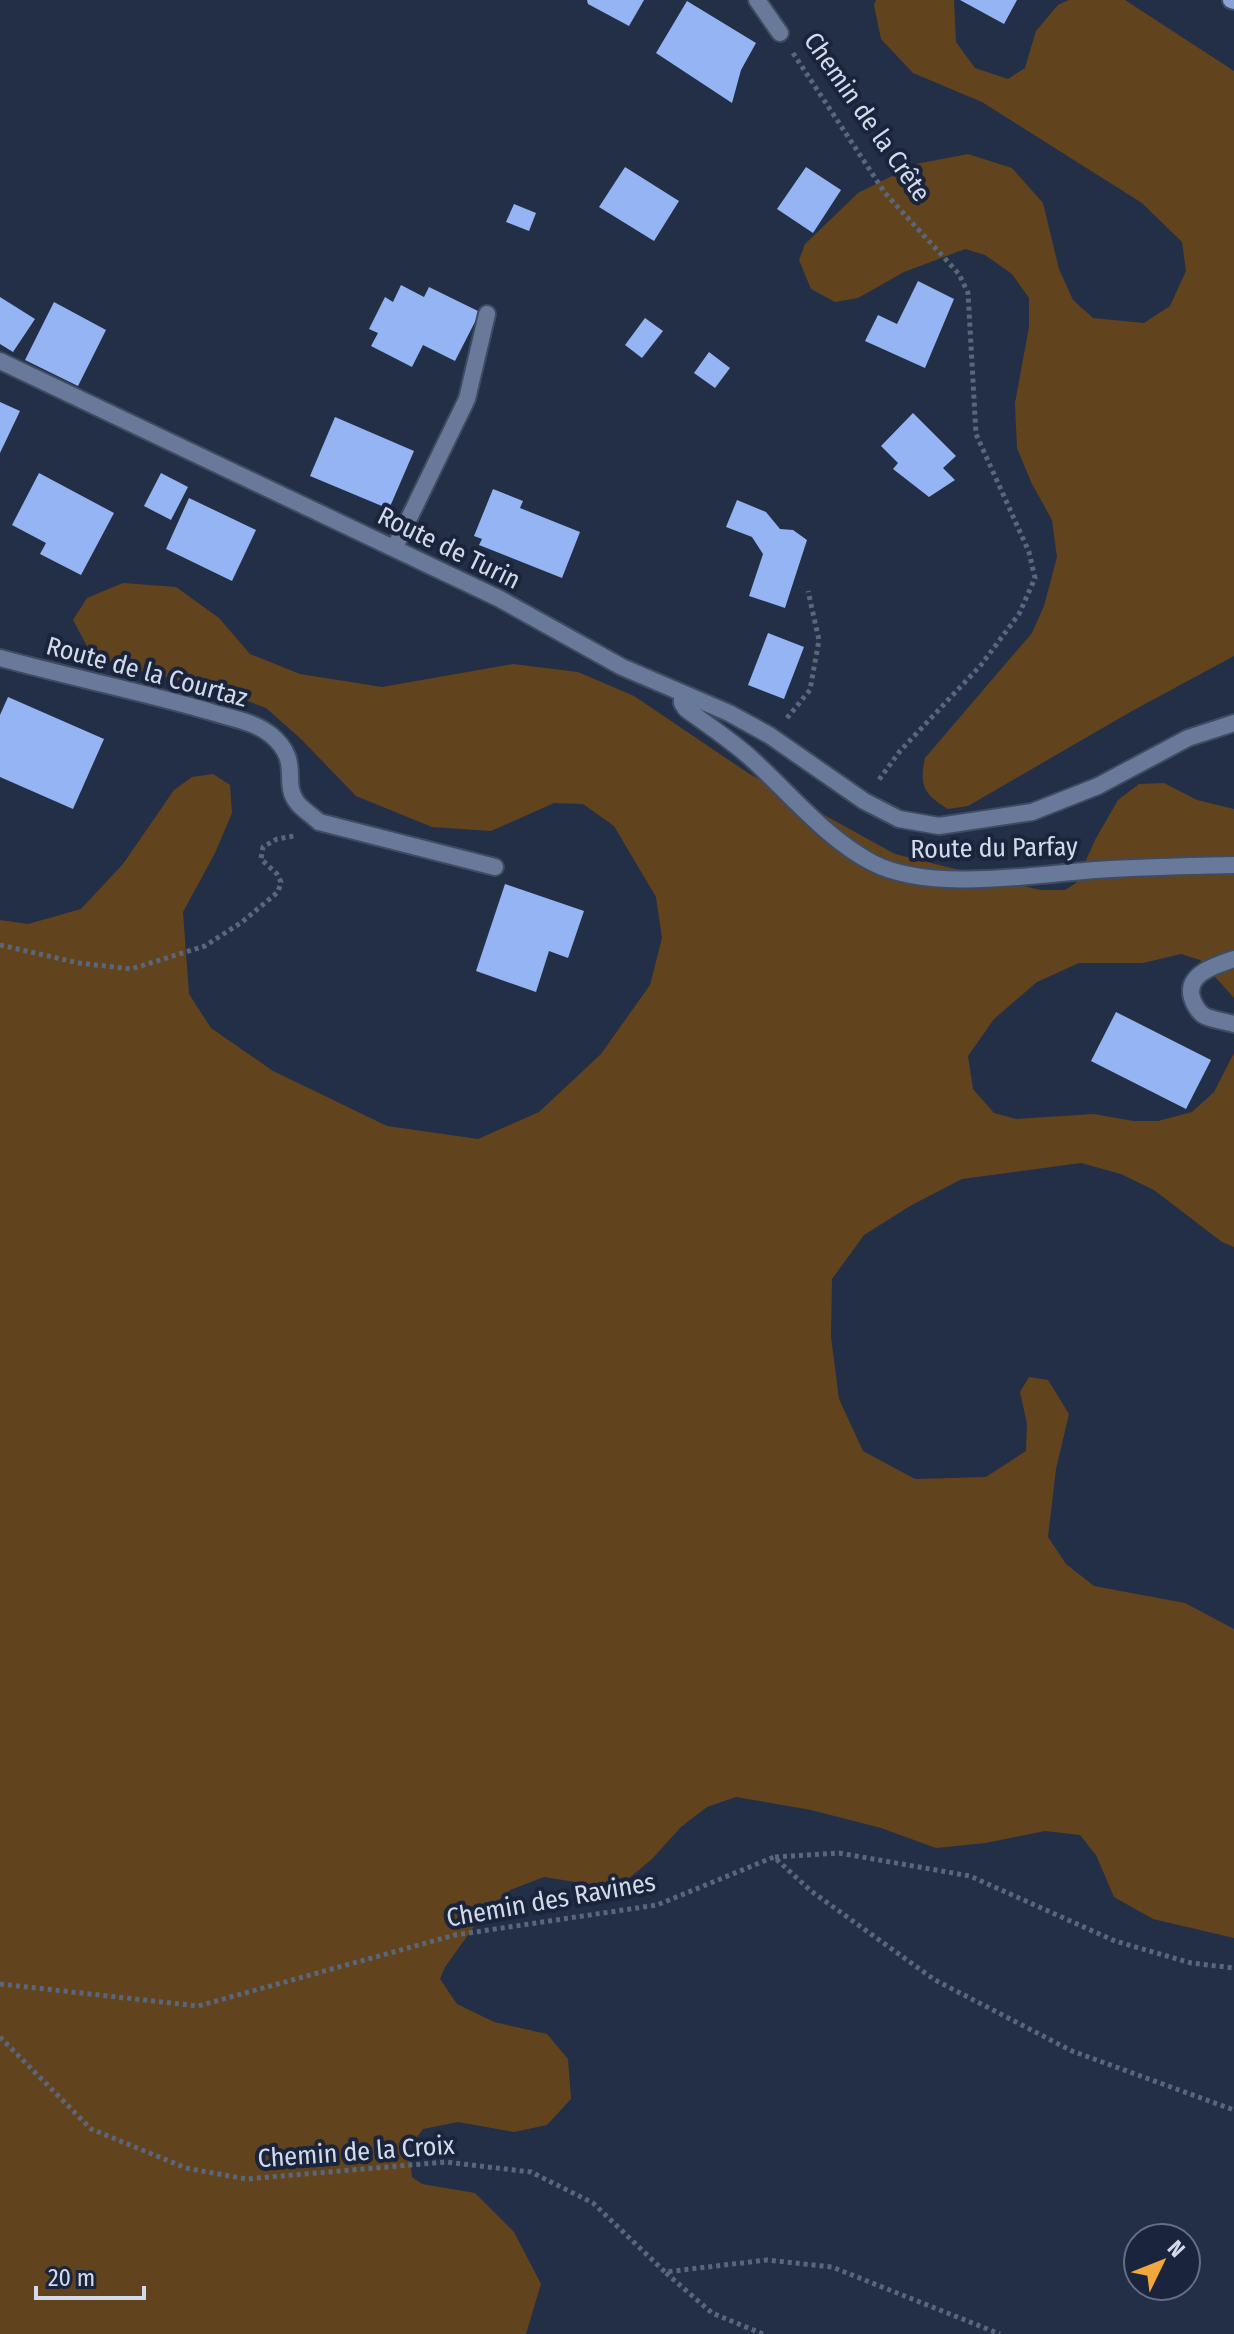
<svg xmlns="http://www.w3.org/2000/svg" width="1234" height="2334" font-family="'Fira Sans Condensed',sans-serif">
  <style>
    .green { fill: #61441d }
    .building { fill: #95b4f3 }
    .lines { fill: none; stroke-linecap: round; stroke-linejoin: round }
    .lane-casing { stroke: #3f4b61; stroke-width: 20 }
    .street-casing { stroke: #3f4b61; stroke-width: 20 }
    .secondary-casing { stroke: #3f4b61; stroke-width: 20 }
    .path { stroke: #5b667b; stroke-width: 5; stroke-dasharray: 4 4; stroke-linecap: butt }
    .lane { stroke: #69799a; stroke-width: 16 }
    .street { stroke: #69799a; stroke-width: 16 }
    .secondary { stroke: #89a3d7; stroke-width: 16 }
    .labels { text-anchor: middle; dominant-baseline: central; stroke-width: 8; stroke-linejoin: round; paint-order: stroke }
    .street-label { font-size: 26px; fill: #d3dbeb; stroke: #1a253d }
  </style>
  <rect width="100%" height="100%" fill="#232f47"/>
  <g class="green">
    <path d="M876 0H954L956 42 975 68 1008 79 1025 68 1036 31 1058 5 1069 0H1125L1234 71V656L1132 711 968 806 948 809C924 794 919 786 925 758L1032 633 1044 606 1057 557 1052 520 1032 484 1017 448 1015 403 1029 327V298L1012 274 985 255 965 249 904 272 858 298 835 302 811 289 799 260 805 244 858 193 916 164 968 154 1012 168 1043 203 1059 269 1073 300 1093 318 1144 323 1170 306 1186 271 1182 242 1142 203 982 102 913 73 881 39 874 5Z"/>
    <path d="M123 583 176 587 219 618 250 654 300 674 382 687 513 664 578 672 634 696 748 773 895 854 1040 890H1065L1076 883 1095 840 1118 800 1139 784 1164 783 1197 800 1234 809V998L1200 960 1181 954 1143 963H1079L1037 982 994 1019 968 1056 973 1089 994 1113 1016 1119 1094 1114 1133 1121H1158L1192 1112 1214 1092 1234 1053V1247L1222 1242 1154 1190 1121 1174 1081 1163 962 1179 910 1206 864 1235 832 1279 831 1337 839 1399 863 1451 915 1479 986 1477 1026 1451 1027 1424 1020 1392 1029 1377 1048 1380 1069 1414 1056 1469 1048 1537 1066 1564 1094 1586 1185 1603 1234 1629V1938L1153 1919 1114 1897 1096 1855 1080 1835 1045 1831 985 1843 936 1848 881 1828 811 1810 736 1797 707 1807 681 1827 652 1859 628 1879 594 1885 544 1877 510 1890 481 1917 445 1967 440 1979 457 2004 494 2022 547 2034 568 2059 571 2099 547 2125 514 2132 458 2122 423 2129 409 2148 412 2177 422 2184 475 2193 514 2232 541 2284 526 2334H0V920L28 924 81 909 123 864 174 790 192 777 213 774 230 785 232 813 215 853 183 912 189 994 211 1028 273 1071 387 1126 478 1139 539 1112 601 1054 650 985 662 938 656 897 614 826 583 804 554 803 491 831 432 827 356 796 300 738 266 708 219 690 116 665 87 646 73 620 87 598Z"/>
  </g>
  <g class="building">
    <path d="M587 0H644L629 26 588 4Z"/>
    <path d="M960 0H1017L1004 24Z"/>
    <path d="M687 1 756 43 741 70 732 103 656 53Z"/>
    <path d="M625 167 679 201 654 241 599 207Z"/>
    <path d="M806 167 841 190 813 233 777 209Z"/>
    <path d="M514 204 536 213 529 231 506 222Z"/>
    <path d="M918 281 954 299 925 368 865 341 878 315 897 324Z"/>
    <path d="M401 285 424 297 429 287 480 312 455 361 423 345 412 367 371 346 378 333 369 329 385 297 393 302Z"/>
    <path d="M0 297 35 319 13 352 0 344Z"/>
    <path d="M54 302 106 330 78 386 25 360Z"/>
    <path d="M645 318 663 331 642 358 625 345Z"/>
    <path d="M709 352 730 368 715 388 694 373Z"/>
    <path d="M0 402 20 411 0 453Z"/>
    <path d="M913 413 956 456 943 468 955 480 929 497 893 469 898 463 881 446Z"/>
    <path d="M335 417 414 451 389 509 310 476Z"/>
    <path d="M39 473 114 513 81 575 40 554 46 543 12 525Z"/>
    <path d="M161 473 188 487 171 520 144 506Z"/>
    <path d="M493 489 523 501 520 508 580 532 562 578 479 545 482 539 474 536Z"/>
    <path d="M189 498 256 530 232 581 166 549Z"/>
    <path d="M737 500 766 512 780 529 793 530 807 540 785 608 749 596 763 554 752 537 726 527Z"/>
    <path d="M768 633 804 647 784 699 748 685Z"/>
    <path d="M8 697 104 739 73 809 0 777V715Z"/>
    <path d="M505 884 584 911 568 958 549 951 536 992 476 971Z"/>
    <path d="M1116 1012 1211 1060 1186 1109 1091 1061Z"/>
  </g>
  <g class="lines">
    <defs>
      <g id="lane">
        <path d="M395 547 467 399 487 314"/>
        <path d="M319 822 495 867"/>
        <path d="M1234 959C1216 965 1185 974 1192 998 1194 1004 1198 1011 1203 1015 1211 1020 1225 1021 1234 1024"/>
      </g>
      <g id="street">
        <path d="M757 0 780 33"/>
        <path d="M0 361 498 598 622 667 729 713 769 735 864 801 899 819 939 826 1032 812 1098 786 1188 738 1234 723"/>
        <path d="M0 658C69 677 139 691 208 711 229 718 254 721 271 735 302 761 282 781 296 801 301 809 312 815 319 822"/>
        <path d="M682 693V703L686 709C709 726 734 742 754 761 792 796 827 839 873 863 929 892 1032 875 1095 870 1141 867 1187 866 1234 865"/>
      </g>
      <path id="secondary" d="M1231 0 1234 1"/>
    </defs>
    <use href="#lane" class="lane-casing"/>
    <use href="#street" class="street-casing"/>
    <use href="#secondary" class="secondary-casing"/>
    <g class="path">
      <path d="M793 53 885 193 959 274 968 293 976 434 1029 552 1035 578 1019 614 981 665 900 751 878 781"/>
      <path d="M787 718 810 690 819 640 808 591"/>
      <path d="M0 945 79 963 131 969 205 946 242 922 278 892 281 882 277 874 261 859 263 847 277 839 294 836"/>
      <path d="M775 1857 839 1853 970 1876 1115 1941 1191 1963 1234 1968"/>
      <path d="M0 1984 198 2006 455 1935 657 1905 774 1857 811 1891 935 1980 1072 2051 1234 2110"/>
      <path d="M0 2037 91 2129 186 2168 246 2179 446 2162 531 2172 593 2203 665 2272 767 2260 832 2267 1000 2334"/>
      <path d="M666 2273 712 2313 763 2334"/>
    </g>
    <use href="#lane" class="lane"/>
    <use href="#street" class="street"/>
    <use href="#secondary" class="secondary"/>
  </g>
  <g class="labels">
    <g class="street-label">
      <text transform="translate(867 117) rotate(55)">Chemin de la Crête</text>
      <text transform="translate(449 548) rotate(26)">Route de Turin</text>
      <text transform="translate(147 672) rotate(15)">Route de la Courtaz</text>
      <text transform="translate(994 848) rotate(-1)">Route du Parfay</text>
      <text transform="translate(551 1900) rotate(-10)">Chemin des Ravines</text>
      <text transform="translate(356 2152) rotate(-4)">Chemin de la Croix</text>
    </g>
  </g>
  <g transform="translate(1162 2262) rotate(47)"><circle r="38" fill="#1a253d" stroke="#646e83" stroke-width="2"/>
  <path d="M0-6L14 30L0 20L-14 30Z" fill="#efa73e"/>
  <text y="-12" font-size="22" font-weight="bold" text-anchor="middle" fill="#d3dbeb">N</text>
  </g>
  <path d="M36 2286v12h108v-12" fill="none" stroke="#d3dbeb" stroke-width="4"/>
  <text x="48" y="2286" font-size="24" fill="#d3dbeb" stroke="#1a253d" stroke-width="6" paint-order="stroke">20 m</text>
</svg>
